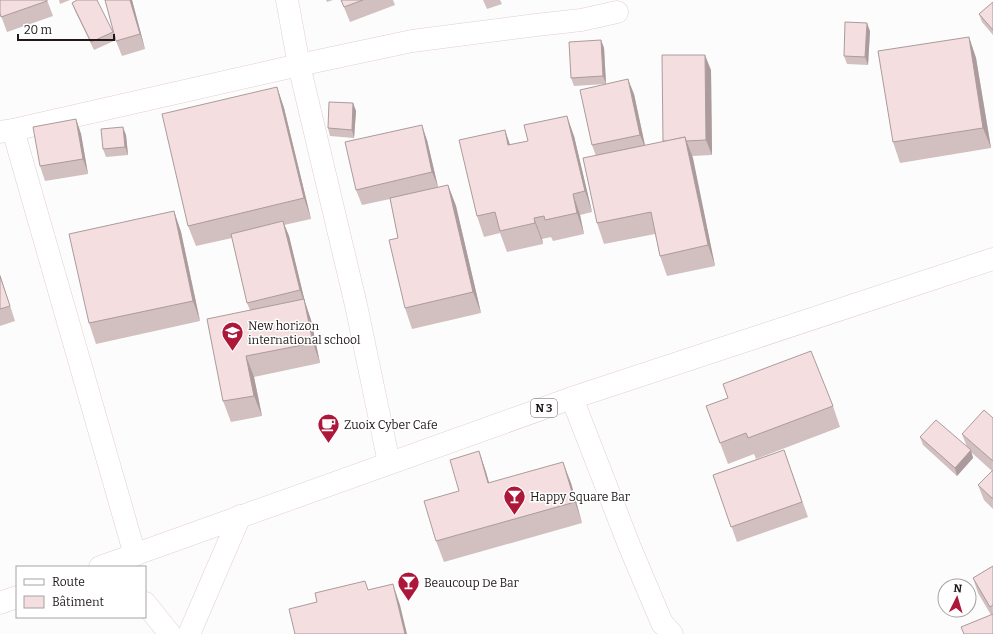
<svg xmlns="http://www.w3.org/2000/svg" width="993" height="634" font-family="Bitter,serif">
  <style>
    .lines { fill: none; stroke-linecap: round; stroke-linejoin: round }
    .street-casing { stroke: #e5cece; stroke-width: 23 }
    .highway-casing { stroke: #e5cece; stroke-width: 23 }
    .street { stroke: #fff; stroke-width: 22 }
    .highway { stroke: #fff; stroke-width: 22 }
    .wall { fill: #d2bfc0 }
    .shaded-wall { fill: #ab9b9c }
    .building { fill: #f4dedf; stroke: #ab9b9c }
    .labels { text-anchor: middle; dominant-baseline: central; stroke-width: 3; stroke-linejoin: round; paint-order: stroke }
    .shield { fill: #fff; stroke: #645e5e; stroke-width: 1 }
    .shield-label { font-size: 11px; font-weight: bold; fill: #211919 }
    .poi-label { font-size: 12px; fill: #211919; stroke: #fff; text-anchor: start }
  </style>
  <rect width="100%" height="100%" fill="#fcfcfc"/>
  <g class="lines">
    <defs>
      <g id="street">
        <path d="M287 0 299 65 356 305 389 463"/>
        <path d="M13 130 135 555"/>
        <path d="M0 132 13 130 299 65 412 41 536 25 581 20 617 12"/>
        <path d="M572 398 629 545 662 623 672 634"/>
        <path d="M145 603 170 634"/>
        <path d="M189 634 240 516"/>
      </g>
      <g id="highway">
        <path d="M100 567 572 398 993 259"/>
        <path d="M0 603 17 597"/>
      </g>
    </defs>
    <use href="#street" class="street-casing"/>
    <use href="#highway" class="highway-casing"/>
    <use href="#street" class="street"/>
    <use href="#highway" class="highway"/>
  </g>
  <g class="wall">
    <path d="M47 0 53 16 7 32 0 13Z"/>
    <path d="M59 0H70L60 4Z"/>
    <path d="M105 0H132L145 49 122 56 116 41Z"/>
    <path d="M326 0H333L327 2Z"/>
    <path d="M341 0H393L395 5 350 22Z"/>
    <path d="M483 0H500L502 4 487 9Z"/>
    <path d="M993 2V35L982 22 979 14Z"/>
    <path d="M72 3 113 32 116 40 94 50 75 11Z"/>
    <path d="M870 31 868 65 847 64 844 56Z"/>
    <path d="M969 37 976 58 991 148 900 163 893 142Z"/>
    <path d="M601 40 604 48 606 84 574 86 571 78Z"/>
    <path d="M711 70 712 155 692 156 715 266 667 276 660 256 655 234 604 244 597 223 596 156 592 145 634 94 645 146 664 142 663 141Z"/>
    <path d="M277 87 284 108 311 219 284 225 289 236 305 302 311 320 320 363 254 377 262 416 231 422 223 401 250 310 247 303 232 238 196 246 188 226Z"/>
    <path d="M353 103 356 111 354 138 330 136 328 128Z"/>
    <path d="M76 119 81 134 88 174 45 181 40 166Z"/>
    <path d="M505 130 510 145 574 136 592 212 580 215 584 234 553 241 551 237 542 239 543 244 507 252 500 233 484 237 477 216Z"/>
    <path d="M126 135 128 155 106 157 103 149Z"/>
    <path d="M427 140 438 187 448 185 456 206 481 313 412 329 405 308 398 238 390 199 362 205 356 190Z"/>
    <path d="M174 211 181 232 200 321 96 344 89 323Z"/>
    <path d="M0 274 15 321 0 326Z"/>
    <path d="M723 384 833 406 840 427 756 459 754 454 728 464 706 406 728 398Z"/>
    <path d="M993 418V509L984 500 978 485 992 471 971 452 973 458 957 476 923 445 920 437 967 447 962 434Z"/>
    <path d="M784 450 808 517 737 542 713 475Z"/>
    <path d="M479 451 486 472 489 483H571L582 523 444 562 436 541 459 491Z"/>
    <path d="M993 566V634H964L961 627 991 615 978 593 973 578Z"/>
  </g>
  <g class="shaded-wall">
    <path d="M130 0H132L145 49 140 34Z"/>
    <path d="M867 23 870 31 868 65 865 57Z"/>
    <path d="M969 37 976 58 991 148 983 128Z"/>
    <path d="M601 40 604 48 606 84 603 76Z"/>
    <path d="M705 55 711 70 712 155 706 140Z"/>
    <path d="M628 79 634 94 646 150 640 135Z"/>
    <path d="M277 87 284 108 311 219 304 198Z"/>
    <path d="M353 103 356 111 354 138 352 130Z"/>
    <path d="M567 116 574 136 592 212 585 191Z"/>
    <path d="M76 119 81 134 88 174 83 159Z"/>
    <path d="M422 125 427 140 438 187 432 172Z"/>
    <path d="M123 127 126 135 128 155 125 147Z"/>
    <path d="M505 130 512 151 508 145Z"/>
    <path d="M685 137 693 158 715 266 708 245Z"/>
    <path d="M448 185 456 206 481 313 473 292Z"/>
    <path d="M573 194 580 215 584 234 577 213Z"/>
    <path d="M174 211 181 232 200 321 193 301Z"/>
    <path d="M534 218 542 239 543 244 535 223Z"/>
    <path d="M283 221 289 236 305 302 311 320 320 363 313 343 304 302 300 290Z"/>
    <path d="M246 356 254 377 262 416 254 396Z"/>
    <path d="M971 450 973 458 957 476 955 468Z"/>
    <path d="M479 451 486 472 495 504 488 483Z"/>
    <path d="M563 462 571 483 582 523 575 502Z"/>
    <path d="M393 584 400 605 407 634H405Z"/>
  </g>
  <g class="building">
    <path d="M0 0H47V1L1 17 0 13Z"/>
    <path d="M77 0H97L113 32 91 42 72 3Z"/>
    <path d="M105 0H130L140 34 116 41Z"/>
    <path d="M341 0H363L344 7Z"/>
    <path d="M993 2V30L979 14Z"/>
    <path d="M845 22 867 23 865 57 844 56Z"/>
    <path d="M969 37 983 128 893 142 878 51Z"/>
    <path d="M601 40 603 76 571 78 569 42Z"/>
    <path d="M662 55H705L706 140 686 141 685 137 668 141H663Z"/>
    <path d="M628 79 640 135 592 145 580 90Z"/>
    <path d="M277 87 304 198 188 226 162 114Z"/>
    <path d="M329 102 353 103 352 130 328 128Z"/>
    <path d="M567 116 585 191 573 194 577 213 545 220 544 216 534 218 535 223 500 231 495 212 477 216 459 140 505 130 508 145 528 141 524 125Z"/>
    <path d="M76 119 83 159 40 166 33 127Z"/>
    <path d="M422 125 432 172 356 190 345 142Z"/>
    <path d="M123 127 125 147 103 149 101 129Z"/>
    <path d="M685 137 708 245 660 256 651 212 597 223 583 158Z"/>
    <path d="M448 185 473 292 405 308 389 240 398 238 390 198Z"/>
    <path d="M174 211 193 301 89 323 69 234Z"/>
    <path d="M283 221 300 290 247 303 231 234Z"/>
    <path d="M0 276 10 306 0 309Z"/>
    <path d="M304 299 313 343 246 356 254 396 223 401 207 319Z"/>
    <path d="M811 351 833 406 748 438 746 433 720 443 706 406 728 398 723 384Z"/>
    <path d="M984 410 993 418V461L962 434Z"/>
    <path d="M936 420 971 450 955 468 920 437Z"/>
    <path d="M784 450 802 502 731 527 713 475Z"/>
    <path d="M479 451 488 483 563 462 575 502 436 541 424 501 459 491 450 460Z"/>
    <path d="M993 470V499L978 485Z"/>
    <path d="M993 566V605L990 607 973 578Z"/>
    <path d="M365 581 368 590 393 584 405 634H295L289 609 317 602 315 593Z"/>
    <path d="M993 614V634H964L961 627Z"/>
  </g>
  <defs>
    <symbol id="university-pin" viewBox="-11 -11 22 30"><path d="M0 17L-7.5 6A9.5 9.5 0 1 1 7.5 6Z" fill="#ad183a" stroke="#fff"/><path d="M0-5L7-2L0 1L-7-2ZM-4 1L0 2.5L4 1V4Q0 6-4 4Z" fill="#fff"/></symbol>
    <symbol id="cafe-pin" viewBox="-11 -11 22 30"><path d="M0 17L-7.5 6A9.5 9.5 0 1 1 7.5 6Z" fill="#ad183a" stroke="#fff"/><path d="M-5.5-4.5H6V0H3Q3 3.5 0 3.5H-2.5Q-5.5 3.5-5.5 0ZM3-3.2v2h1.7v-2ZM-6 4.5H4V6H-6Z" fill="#fff"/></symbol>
    <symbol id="bar-pin" viewBox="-11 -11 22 30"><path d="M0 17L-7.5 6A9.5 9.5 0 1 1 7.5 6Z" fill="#ad183a" stroke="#fff"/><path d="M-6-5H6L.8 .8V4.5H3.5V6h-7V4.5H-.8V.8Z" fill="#fff"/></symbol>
  </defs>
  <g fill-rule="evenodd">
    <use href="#university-pin" x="220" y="320" width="25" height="34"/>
    <use href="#cafe-pin" x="316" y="412" width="25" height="34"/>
    <use href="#bar-pin" x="502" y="484" width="25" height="34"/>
    <use href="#bar-pin" x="396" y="570" width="25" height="34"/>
  </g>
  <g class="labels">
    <rect class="shield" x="531" y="399" width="26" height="18" rx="3"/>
    <g class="shield-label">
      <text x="544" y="408">N 3</text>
    </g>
    <g class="poi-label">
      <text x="248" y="326">New horizon<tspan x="248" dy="14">international school</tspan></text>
      <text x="344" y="425">Zuoix Cyber Cafe</text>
      <text x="530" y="497">Happy Square Bar</text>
      <text x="424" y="583">Beaucoup De Bar</text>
    </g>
  </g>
  <rect x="16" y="566" width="130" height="52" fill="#ffffff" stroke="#a6a3a3"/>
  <rect x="24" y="579" width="20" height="6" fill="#ffffff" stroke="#a6a3a3"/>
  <text x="52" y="586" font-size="12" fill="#211919">Route</text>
  <rect x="24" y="596" width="20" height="12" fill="#f4dedf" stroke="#a6a3a3"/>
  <text x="52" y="606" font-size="12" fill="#211919">Bâtiment</text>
  <g transform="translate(957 598) rotate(5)"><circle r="19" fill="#ffffff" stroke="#a6a3a3"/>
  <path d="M0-3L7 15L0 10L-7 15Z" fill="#ad183a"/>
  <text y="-6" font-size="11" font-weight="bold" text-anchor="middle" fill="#211919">N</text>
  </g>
  <path d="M18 34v6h96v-6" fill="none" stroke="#211919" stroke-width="2"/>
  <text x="24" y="34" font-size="12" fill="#211919" stroke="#ffffff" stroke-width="3" paint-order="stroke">20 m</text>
</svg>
